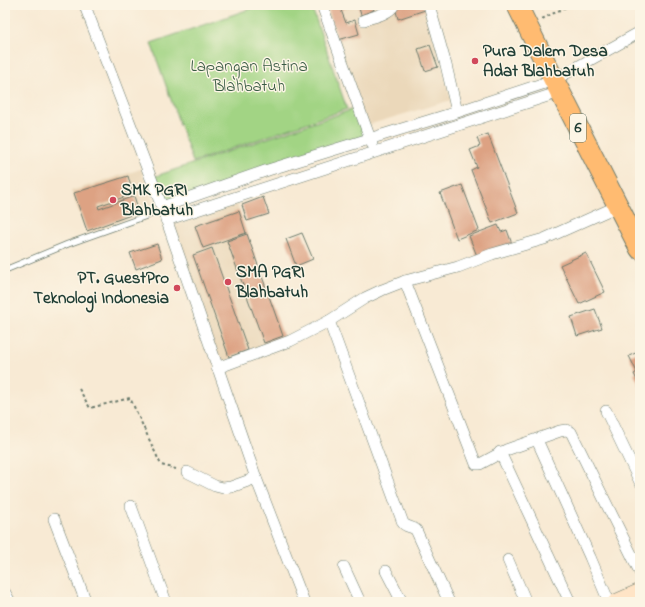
<svg xmlns="http://www.w3.org/2000/svg" width="645" height="607" font-family="'Indie Flower',sans-serif">
  <style>
    .built { fill: #ebd8ba }
    .green { fill: #a2d484; stroke: #60885c }
    .building { fill: #dda283 }
    .lines { fill: none; stroke-linecap: round; stroke-linejoin: round }
    .lane-casing { stroke: #6b7a6c; stroke-width: 7 }
    .street-casing { stroke: #6b7a6c; stroke-width: 12 }
    .secondary-casing { stroke: #6b7a6c; stroke-width: 16 }
    .highway-casing { stroke: #6b7a6c; stroke-width: 22 }
    .path { stroke: #6b7a6c; stroke-width: 2; stroke-dasharray: 3 3; stroke-linecap: butt }
    .lane { stroke: #fff; stroke-width: 5.5 }
    .street { stroke: #fff; stroke-width: 11 }
    .secondary { stroke: #ffe4c6; stroke-width: 15 }
    .highway { stroke: #ffbb71; stroke-width: 20 }
    .poi-dot { fill: #d1495b; stroke: #fcf5e5; stroke-width: 1.5 }
    .labels { text-anchor: middle; dominant-baseline: central; stroke-width: 3; stroke-linejoin: round; paint-order: stroke }
    .shield { fill: #fcf5e5; stroke: #617469; stroke-width: 1 }
    .shield-label { font-size: 16px; font-weight: bold; fill: #1f3d34 }
    .poi-label { font-size: 17px; font-weight: bold; fill: #1f3d34; stroke: #fcf5e5; text-anchor: start }
    .park-label { font-size: 17px; fill: #395b44; stroke: #fcf5e5 }
  </style>
  <rect width="100%" height="100%" fill="#fcf5e5"/>
  <filter id="ink" filterUnits="userSpaceOnUse"><feTurbulence type="fractalNoise" baseFrequency=".025" numOctaves="2"/><feDisplacementMap in="SourceGraphic" scale="8" xChannelSelector="R" yChannelSelector="G"/><feConvolveMatrix kernelMatrix="1 2 1 2 8 2 1 2 1" color-interpolation-filters="sRGB"/></filter>
  <filter id="wash" filterUnits="userSpaceOnUse"><feTurbulence type="fractalNoise" baseFrequency=".012" numOctaves="4" result="noise"/><feDisplacementMap in="SourceGraphic" scale="16" xChannelSelector="R" yChannelSelector="G"/><feGaussianBlur stdDeviation="0.9" result="paint"/><feColorMatrix in="noise" values="0 0 0 0 0 0 0 0 0 0 0 0 0 0 0 0 0 1.4 0 .05"/><feComposite in="paint" operator="in"/></filter>
  <g filter="url(#wash)">
    <rect width="100%" height="100%" fill="#f8ead4"/>
    <g class="built">
      <path d="M318 5H426L451 100 361 127Z"/>
      <path d="M141 169 156 209 87 233 71 191Z"/>
      <path d="M237 204 284 338 219 363 172 226Z"/>
    </g>
    <g class="green">
      <path d="M261 5H311L347 109 193 162 151 43Z"/>
      <path d="M357 108 368 137 164 205 153 177Z"/>
    </g>
    <g id="blocks">
      <g class="building">
        <path d="M327 5H354L341 10 346 23 355 20 359 34 338 40Z"/>
        <path d="M358 5H372L374 10 361 15Z"/>
        <path d="M400 5H423L425 10 398 19 395 7Z"/>
        <path d="M430 45 438 67 425 71 418 49Z"/>
        <path d="M488 134 518 213 492 223 471 170 477 167 470 150 480 146 477 138Z"/>
        <path d="M128 176 133 194 98 206 99 209 134 196 139 212 87 231 74 193Z"/>
        <path d="M462 185 479 230 457 239 440 193Z"/>
        <path d="M263 197 269 214 247 221 242 205Z"/>
        <path d="M239 211 246 233 203 248 195 226Z"/>
        <path d="M498 225 501 232 507 230 512 244 477 256 469 236Z"/>
        <path d="M302 233 313 259 296 266 286 239Z"/>
        <path d="M247 234 283 336 264 343 227 241Z"/>
        <path d="M157 244 162 259 136 269 130 253Z"/>
        <path d="M212 248 248 350 229 357 193 255Z"/>
        <path d="M586 253 605 292 579 304 560 265Z"/>
        <path d="M595 309 602 328 577 336 571 317Z"/>
        <path d="M640 351V386L634 374 637 372 629 356Z"/>
      </g>
    </g>
  </g>
  <g filter="url(#ink)">
    <use href="#blocks" fill-opacity="0" stroke="#6b7a6c" stroke-width="1"/>
    <g class="lines">
      <defs>
        <path id="lane" d="M5 270 68 244 163 210"/>
        <g id="street">
          <path d="M322 5 372 144"/>
          <path d="M429 5 446 65 457 112"/>
          <path d="M85 6 162 207 256 478 304 602"/>
          <path d="M364 20C373 17 389 14 394 5"/>
          <path d="M162 207 268 170 457 112 554 80 640 32"/>
          <path d="M166 220 560 92"/>
          <path d="M405 281 476 464H480L506 450 560 431 566 430 571 432 640 572"/>
          <path d="M329 321 403 523C407 528 412 526 416 530L449 602"/>
          <path d="M217 368 290 341 329 321 365 298 382 290 405 281 458 267 492 254 544 239 618 206"/>
          <path d="M606 411 640 482"/>
          <path d="M537 440 590 557 609 602"/>
          <path d="M500 452 570 602"/>
          <path d="M187 472 215 486 223 488 231 487 256 478"/>
          <path d="M131 506 166 602"/>
          <path d="M54 519 86 602"/>
          <path d="M508 560 526 602"/>
          <path d="M344 567 360 602"/>
          <path d="M386 571 402 602"/>
          <path d="M5 593 10 602"/>
        </g>
        <path id="secondary" d="M615 602 640 591"/>
        <path id="highway" d="M517 5 554 80 640 249"/>
      </defs>
      <use href="#lane" class="lane-casing"/>
      <use href="#street" class="street-casing"/>
      <use href="#secondary" class="secondary-casing"/>
      <use href="#highway" class="highway-casing"/>
      <g class="path">
        <path d="M542 19 570 5"/>
        <path d="M79 389 90 408 130 398 161 465 176 469"/>
      </g>
      <use href="#lane" class="lane"/>
      <use href="#street" class="street"/>
      <use href="#secondary" class="secondary"/>
      <use href="#highway" class="highway"/>
    </g>
  </g>
  <g class="poi-dot">
    <circle cx="475" cy="61" r="4"/>
    <circle cx="113" cy="200" r="4"/>
    <circle cx="228" cy="282" r="4"/>
    <circle cx="177" cy="288" r="4"/>
  </g>
  <g class="labels">
    <rect class="shield" x="570" y="114" width="16" height="28" rx="3"/>
    <g class="shield-label">
      <text x="578" y="128">6</text>
    </g>
    <g class="poi-label">
      <text x="483" y="51">Pura Dalem Desa<tspan x="483" dy="20">Adat Blahbatuh</tspan></text>
      <text x="121" y="190">SMK PGRI<tspan x="121" dy="20">Blahbatuh</tspan></text>
      <text x="236" y="272">SMA PGRI<tspan x="236" dy="20">Blahbatuh</tspan></text>
      <text x="169" y="278" text-anchor="end">PT. GuestPro<tspan x="169" dy="20">Teknologi Indonesia</tspan></text>
    </g>
    <g class="park-label">
      <text x="249" y="66">Lapangan Astina<tspan x="249" dy="20">Blahbatuh</tspan></text>
    </g>
  </g>
  <rect width="645" height="607" fill="none" stroke="#fcf5e5" stroke-width="20"/>
</svg>
